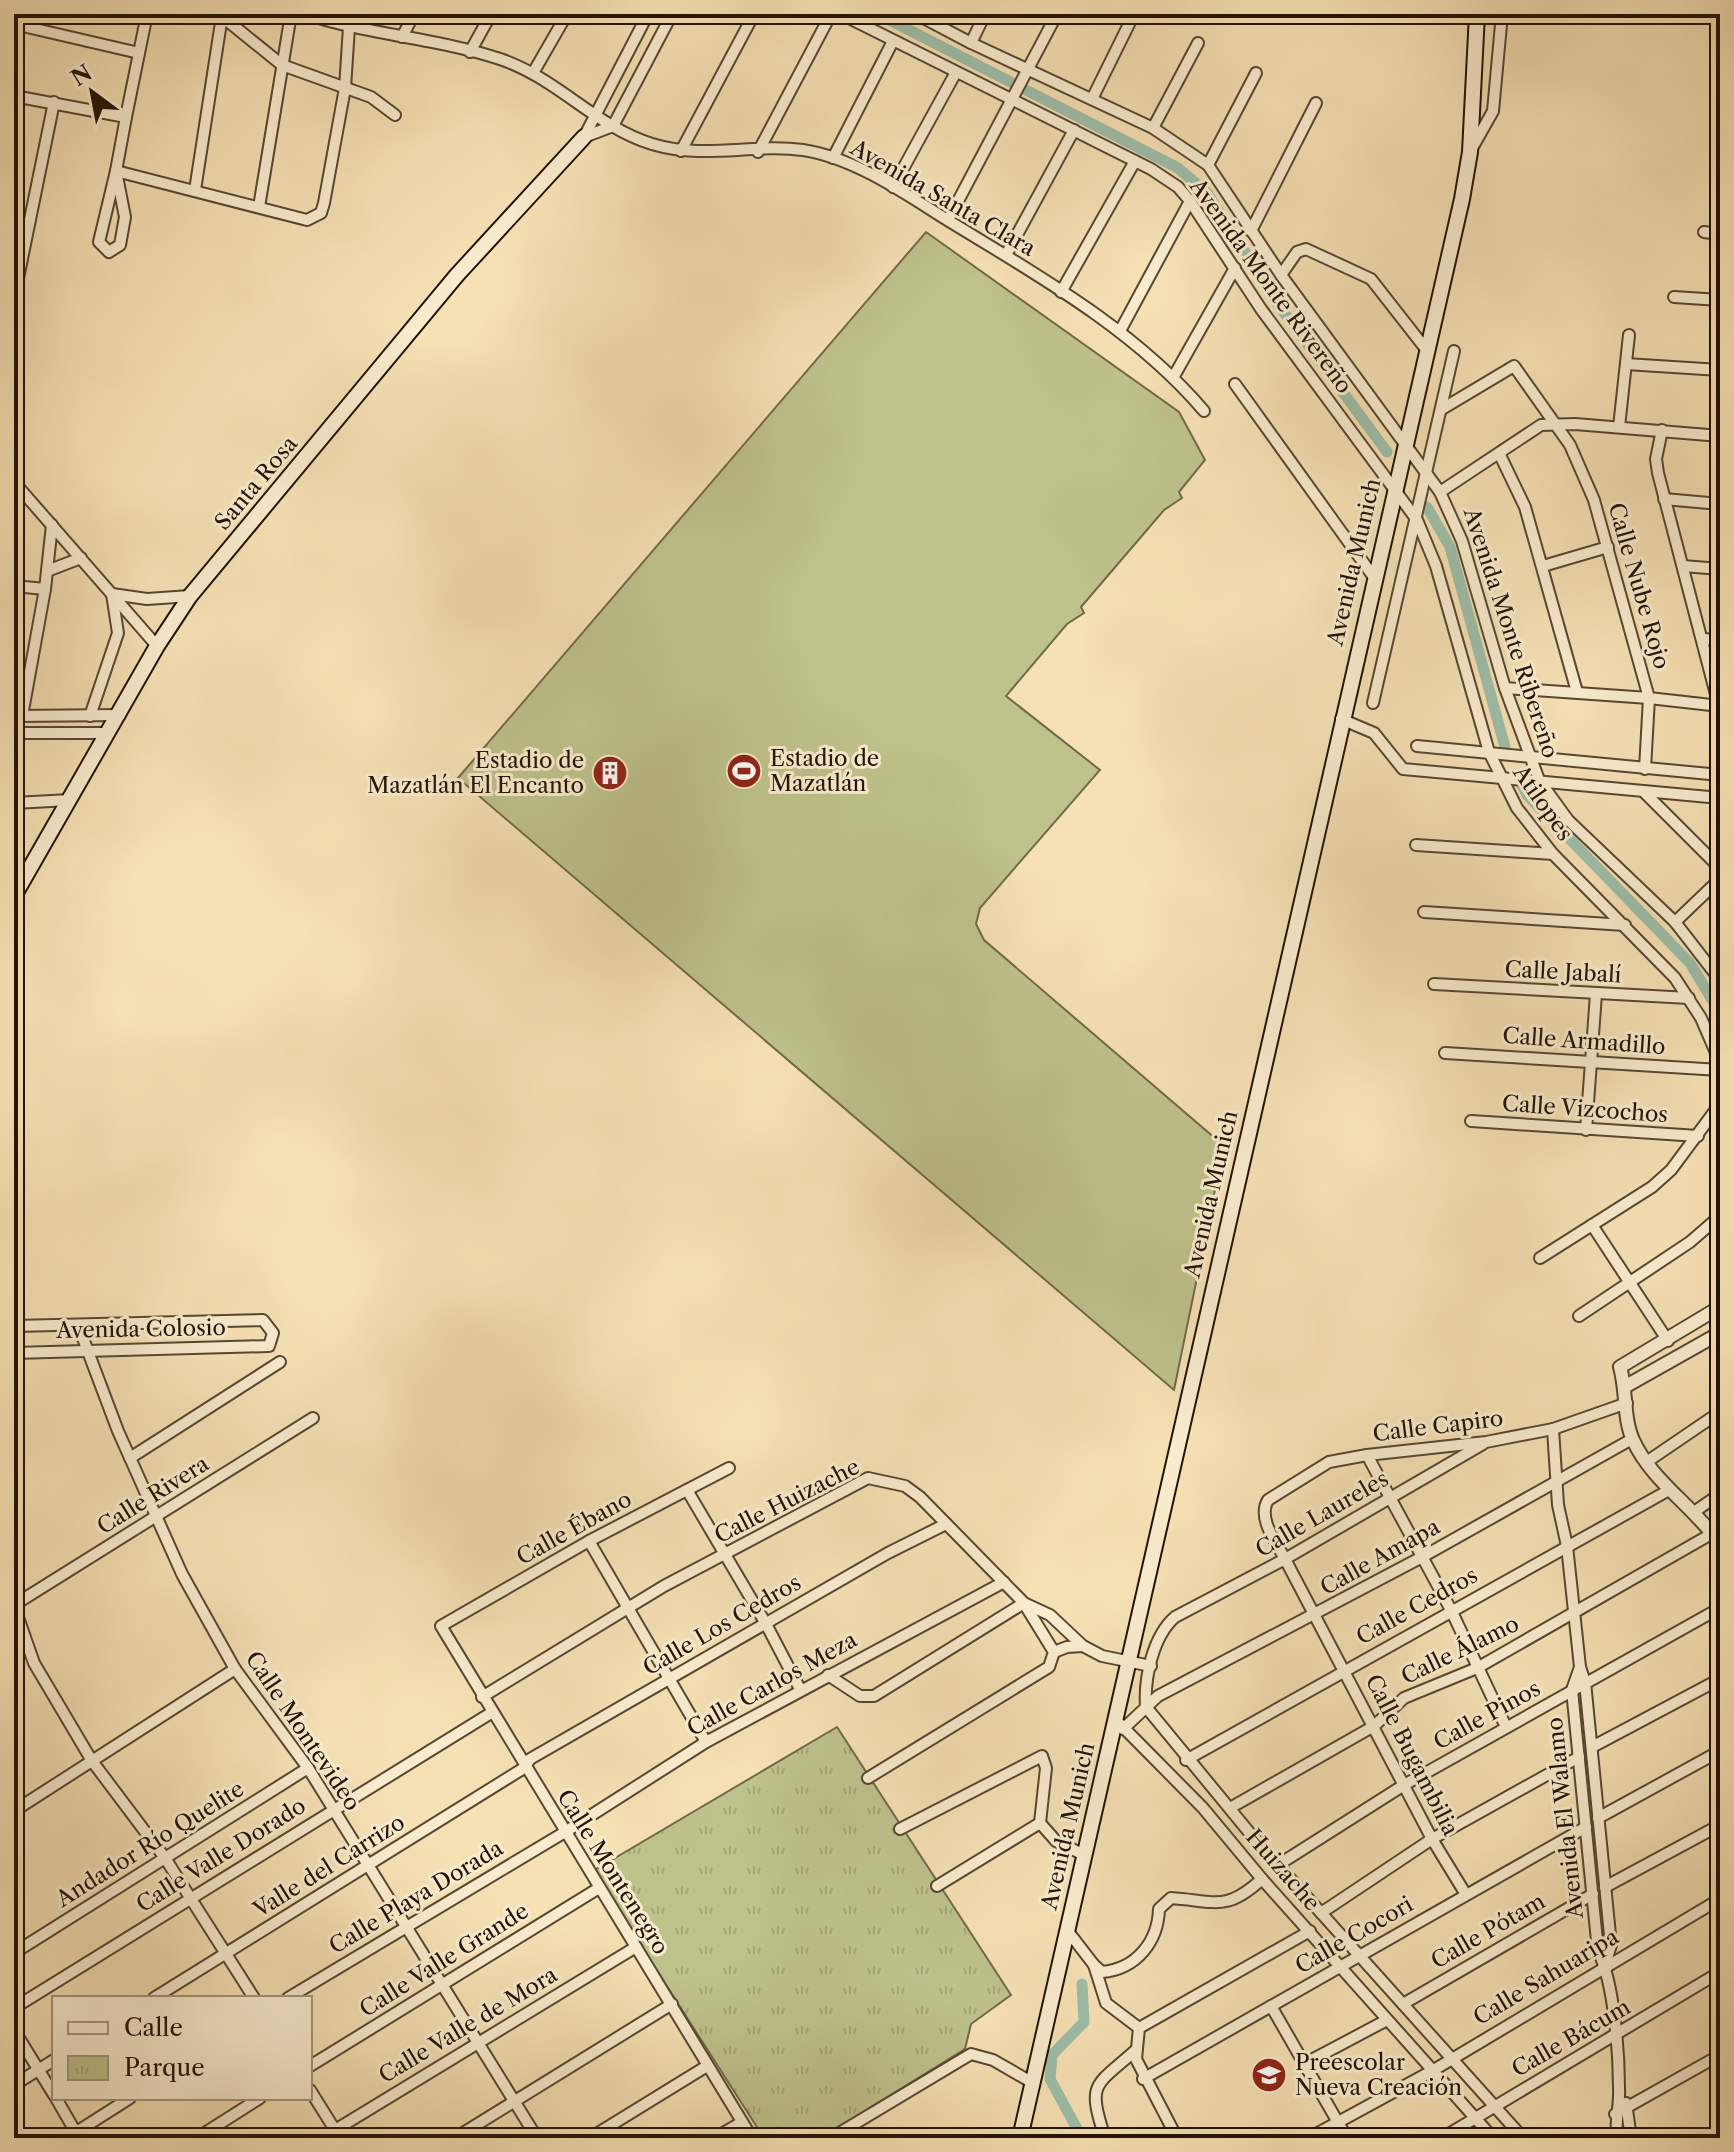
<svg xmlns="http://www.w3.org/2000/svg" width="1734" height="2152" font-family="'Libre Caslon Text',serif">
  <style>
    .grass { fill: #bec28b; stroke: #706a48; stroke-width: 2 }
    .park { fill: url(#park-tufts); stroke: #706a48; stroke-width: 2 }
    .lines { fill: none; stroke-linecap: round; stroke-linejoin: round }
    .canal { stroke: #9dbeaa; stroke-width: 11 }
    .minor-casing { stroke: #574632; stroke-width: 14 }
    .tertiary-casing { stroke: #574632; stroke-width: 16 }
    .secondary-casing { stroke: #221206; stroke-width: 18 }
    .minor { stroke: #f9ecce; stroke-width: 10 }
    .tertiary { stroke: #f9ecce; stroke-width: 12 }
    .secondary { stroke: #f9ecce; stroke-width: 14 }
    .labels { text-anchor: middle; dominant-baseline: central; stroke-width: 6; stroke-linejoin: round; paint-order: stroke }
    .street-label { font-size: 22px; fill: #221206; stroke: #f9ecce }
    .poi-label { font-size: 22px; fill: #221206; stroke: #f9ecce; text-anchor: start }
  </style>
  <defs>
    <pattern id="park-tufts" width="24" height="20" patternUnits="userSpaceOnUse" patternTransform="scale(2)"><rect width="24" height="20" fill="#bec28b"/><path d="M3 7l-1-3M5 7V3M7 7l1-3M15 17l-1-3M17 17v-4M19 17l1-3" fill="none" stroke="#a3a676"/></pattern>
  </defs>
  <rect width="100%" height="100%" fill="#f6e1b4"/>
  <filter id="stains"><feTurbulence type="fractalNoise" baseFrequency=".0025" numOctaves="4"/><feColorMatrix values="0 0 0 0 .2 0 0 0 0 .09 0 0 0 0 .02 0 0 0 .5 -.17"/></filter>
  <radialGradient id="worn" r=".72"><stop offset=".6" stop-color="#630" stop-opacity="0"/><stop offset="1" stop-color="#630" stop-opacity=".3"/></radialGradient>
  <path class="grass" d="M926 232 1179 412 1205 460 1179 492 1182 498 1164 510 1081 607 1084 613 1067 624 1006 696 1100 770 980 908 976 924 984 940 1224 1146 1174 1390 458 778Z"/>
  <path class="park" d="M837 1727 1011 1995 971 2024 965 2049 821 2138H764L593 1871Z"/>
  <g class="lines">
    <g class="canal">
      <path d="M878 14 1178 168 1207 193 1280 307 1387 452"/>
      <path d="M1427 507 1450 547 1505 747"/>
      <path d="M1521 783 1527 795 1690 963 1720 1013"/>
      <path d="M1082 2138 1050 2079 1052 2055 1084 2022 1082 1984"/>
    </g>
    <defs>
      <g id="minor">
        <path d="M219 14 282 65 371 97 395 115"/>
        <path d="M306 14C369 35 437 38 500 59 557 78 596 127 652 144 705 160 753 143 803 150 855 158 904 193 949 221 1039 276 1135 330 1204 411"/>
        <path d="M841 14 1151 169 1178 187 1190 201 1261 309 1417 520 1436 566 1489 752 1517 808 1553 854 1675 978 1701 1018 1720 1062"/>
        <path d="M916 14 971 43 1153 128 1208 165 1281 275 1440 492 1462 541 1505 688 1539 780 1568 820 1675 922 1720 980"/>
        <path d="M14 24 139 53"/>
        <path d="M402 37 414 14"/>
        <path d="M971 43 985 14"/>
        <path d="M470 52 491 14"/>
        <path d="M533 73 567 14"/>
        <path d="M14 96 126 117 147 14"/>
        <path d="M1092 99 1134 14"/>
        <path d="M126 117 116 171 307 220 321 213 324 203 345 88 349 27"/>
        <path d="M1153 128 1198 43"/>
        <path d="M584 137 613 126 672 14"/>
        <path d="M584 137 648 14"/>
        <path d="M1471 150 1493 111 1502 14"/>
        <path d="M681 151 754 14"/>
        <path d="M758 152 831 14"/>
        <path d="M833 158 893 41"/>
        <path d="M1208 165 1256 73"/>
        <path d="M116 171 125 217 120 245 109 252 99 242Z"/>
        <path d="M893 187 955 74"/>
        <path d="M195 190 222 16"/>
        <path d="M259 207 291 14"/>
        <path d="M948 220 1057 14"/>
        <path d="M1251 231 1316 103"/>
        <path d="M1704 232 1720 234"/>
        <path d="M1006 255 1074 130"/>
        <path d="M1281 275 1297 252 1306 249 1371 279 1425 348"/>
        <path d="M1061 292 1135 161"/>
        <path d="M1674 297 1720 300"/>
        <path d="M14 298 54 102"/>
        <path d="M1120 331 1190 201"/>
        <path d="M1626 364 1720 370"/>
        <path d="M1174 376 1235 268"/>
        <path d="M1235 384 1373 576"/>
        <path d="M1442 409 1514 366 1570 445 1594 500 1649 698 1645 769"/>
        <path d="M1619 427 1629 335"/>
        <path d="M1662 430 1656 459 1658 473 1719 706"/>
        <path d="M1499 453 1525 507 1577 692"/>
        <path d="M14 482 157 646"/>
        <path d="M1440 492 1541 425 1575 424 1720 436"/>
        <path d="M1664 499 1720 504"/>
        <path d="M1543 566 1608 547"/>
        <path d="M1683 566 1720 569"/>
        <path d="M47 571 81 558"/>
        <path d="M14 586 45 589"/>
        <path d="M1702 639 1720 640"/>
        <path d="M1505 688 1649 698 1720 706"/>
        <path d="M1373 703 1454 351"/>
        <path d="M14 716 120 715"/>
        <path d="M22 716 45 589 52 525"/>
        <path d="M90 716 118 633 112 594 147 599 190 596"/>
        <path d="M1341 719 1374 733 1403 769 1720 798"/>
        <path d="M14 733H109"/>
        <path d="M1417 746 1720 775"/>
        <path d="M1643 791 1720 868"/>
        <path d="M14 803 70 800"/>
        <path d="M1416 845 1553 854"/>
        <path d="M1424 912 1625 925"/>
        <path d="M1675 922 1720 879"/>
        <path d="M1434 984 1689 998"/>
        <path d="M1445 1053 1720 1070"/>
        <path d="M1471 1121 1698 1136"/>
        <path d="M1586 1130 1596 994"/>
        <path d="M1592 1225 1668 1341"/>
        <path d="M1540 1258 1652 1187 1671 1170 1720 1104"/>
        <path d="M1579 1316 1690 1242 1720 1216"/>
        <path d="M78 1325 118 1431 182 1574 235 1669 308 1768 537 2138"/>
        <path d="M14 1326 263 1320 273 1333 269 1346 14 1353"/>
        <path d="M1553 1429 1558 1505 1567 1546 1580 1667 1585 1682 1611 1945 1605 1965"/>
        <path d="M1367 1455 1451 1610 1506 1727"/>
        <path d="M130 1458 280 1362"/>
        <path d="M1648 1461 1720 1412"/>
        <path d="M729 1468 589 1541 441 1626 752 2138"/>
        <path d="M687 1490 766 1624 800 1689"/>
        <path d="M1694 1512 1720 1494"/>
        <path d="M589 1541 706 1742"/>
        <path d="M14 1605 313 1418"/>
        <path d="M14 1606 34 1663 92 1761 165 1858 254 1998"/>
        <path d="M1054 1652 1067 1647 1083 1646"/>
        <path d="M1580 1667 1572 1690 1598 1951C1614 1982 1619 2052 1619 2088 1620 2105 1615 2120 1617 2138"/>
        <path d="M828 1675 860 1696H874L1024 1603"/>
        <path d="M482 1697 664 1586 868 1478 905 1486 920 1497 1024 1603 1050 1615 1083 1646 1102 1656 1151 1666"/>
        <path d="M1146 1707 1253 1837 1523 2138"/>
        <path d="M1146 1707C1144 1678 1153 1636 1175 1617L1285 1559 1483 1444"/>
        <path d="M1120 1724 1203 1808 1262 1879 1493 2138"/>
        <path d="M1123 1729 1158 1696 1424 1556 1632 1439"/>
        <path d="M1592 1747 1720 1679"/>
        <path d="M1186 1760 1669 1490"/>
        <path d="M868 1778 1049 1667 1054 1652 1025 1605"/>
        <path d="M1230 1808 1374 1726 1404 1698 1477 1668 1713 1533"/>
        <path d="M14 1811 235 1669"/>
        <path d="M1598 1818 1720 1751"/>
        <path d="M900 1829 1042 1756 1046 1768 1040 1823 1056 1841 1084 1855"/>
        <path d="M1278 1865 1404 1785 1720 1608"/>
        <path d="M937 1886 1040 1823"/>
        <path d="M1605 1887 1720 1825"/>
        <path d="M1465 1893 1432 1839 1285 1559C1276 1542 1257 1518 1268 1500L1329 1462 1367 1455 1486 1442 1553 1429 1627 1403"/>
        <path d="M1321 1913 1432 1839 1579 1757"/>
        <path d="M1067 1930 1094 1965 1106 2003 1139 2028 1136 2059 1177 2138"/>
        <path d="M14 1953 308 1768"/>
        <path d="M1094 1965 1102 1972C1137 1969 1158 1941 1159 1909L1171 1898C1216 1901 1226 1912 1262 1879"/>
        <path d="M154 1998 524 1768 530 1759 888 1553 946 1524"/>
        <path d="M288 1998 565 1832 706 1742 1004 1582"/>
        <path d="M1403 2004 1593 1894"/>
        <path d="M1271 2006 1347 2138"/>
        <path d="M14 2008 491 1713"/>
        <path d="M1139 2028 1310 1931"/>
        <path d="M14 2030 54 2095"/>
        <path d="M1304 2064 1387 2020"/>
        <path d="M310 2066 599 1888"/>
        <path d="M1143 2079 1586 1827"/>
        <path d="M14 2085 54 2060"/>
        <path d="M310 2090 340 2138"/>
        <path d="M56 2098 79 2138"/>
        <path d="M1626 2103 1631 2138"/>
        <path d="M1615 2114 1720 2055"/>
        <path d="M67 2138 130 2098"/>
        <path d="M197 2138 260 2098"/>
        <path d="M322 2138 636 1947"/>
        <path d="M455 2138 672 2004"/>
        <path d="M590 2138 707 2066"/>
        <path d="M715 2138 742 2122"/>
        <path d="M831 2138 971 2054 993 2060 1033 2083"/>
        <path d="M1105 2138C1087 2082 1094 2087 1136 2050"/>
        <path d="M1309 2138 1432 2071 1720 1899"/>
        <path d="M1442 2138 1720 1972"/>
        <path d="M1716 2138 1720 2136"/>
      </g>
      <g id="tertiary">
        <path d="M1720 1307 1620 1367C1627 1391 1623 1418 1633 1440 1652 1482 1695 1507 1720 1544"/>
        <path d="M1626 1386 1720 1333"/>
      </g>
      <g id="secondary">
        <path d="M14 896 157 646 190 596 457 275 584 137"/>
        <path d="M1020 2138 1462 199 1470 152 1477 14"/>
      </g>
    </defs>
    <use href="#minor" class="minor-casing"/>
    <use href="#tertiary" class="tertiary-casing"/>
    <use href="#secondary" class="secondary-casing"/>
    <use href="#minor" class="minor"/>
    <use href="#tertiary" class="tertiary"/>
    <use href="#secondary" class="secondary"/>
  </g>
  <defs>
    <symbol id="stadium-disc" viewBox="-11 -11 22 22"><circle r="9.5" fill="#8f2418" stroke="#f9ecce"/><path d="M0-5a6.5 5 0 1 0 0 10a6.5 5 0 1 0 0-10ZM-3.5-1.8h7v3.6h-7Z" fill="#fff"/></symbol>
    <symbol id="building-disc" viewBox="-11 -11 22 22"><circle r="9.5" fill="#8f2418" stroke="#f9ecce"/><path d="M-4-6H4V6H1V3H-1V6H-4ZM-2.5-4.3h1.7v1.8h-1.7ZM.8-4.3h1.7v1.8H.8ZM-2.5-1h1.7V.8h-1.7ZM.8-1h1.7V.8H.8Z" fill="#fff"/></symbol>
    <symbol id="school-disc" viewBox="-11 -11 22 22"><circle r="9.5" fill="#8f2418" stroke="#f9ecce"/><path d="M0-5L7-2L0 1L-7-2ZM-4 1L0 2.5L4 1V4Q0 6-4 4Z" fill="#fff"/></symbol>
  </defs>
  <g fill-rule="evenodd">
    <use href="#stadium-disc" x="724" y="751" width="40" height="40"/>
    <use href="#building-disc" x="590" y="753" width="40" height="40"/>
    <use href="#school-disc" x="1249" y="2055" width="40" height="40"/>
  </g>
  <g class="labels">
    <g class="street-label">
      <text transform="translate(943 198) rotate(30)">Avenida Santa Clara</text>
      <text transform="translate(1271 286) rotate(54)">Avenida Monte Rivereño</text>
      <text transform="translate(256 483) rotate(-50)">Santa Rosa</text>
      <text transform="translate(1354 562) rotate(-77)">Avenida Munich</text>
      <text transform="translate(1639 586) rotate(74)">Calle Nube Rojo</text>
      <text transform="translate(1511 633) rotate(72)">Avenida Monte Ribereño</text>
      <text transform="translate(1543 803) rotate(55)">Atilopes</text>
      <text transform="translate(1563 972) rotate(3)">Calle Jabalí</text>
      <text transform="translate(1584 1041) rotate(4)">Calle Armadillo</text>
      <text transform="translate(1585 1109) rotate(4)">Calle Vizcochos</text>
      <text transform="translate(1211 1194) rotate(-77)">Avenida Munich</text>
      <text transform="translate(141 1329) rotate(-1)">Avenida Colosio</text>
      <text transform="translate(1438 1426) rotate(-7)">Calle Capiro</text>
      <text transform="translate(153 1495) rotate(-32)">Calle Rivera</text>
      <text transform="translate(787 1501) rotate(-27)">Calle Huizache</text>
      <text transform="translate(1322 1514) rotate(-30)">Calle Laureles</text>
      <text transform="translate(574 1528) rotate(-29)">Calle Ébano</text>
      <text transform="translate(1380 1557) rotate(-29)">Calle Amapa</text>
      <text transform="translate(1417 1606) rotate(-29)">Calle Cedros</text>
      <text transform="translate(722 1625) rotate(-30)">Calle Los Cedros</text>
      <text transform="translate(1460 1650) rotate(-26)">Calle Álamo</text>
      <text transform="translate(772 1684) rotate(-29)">Calle Carlos Meza</text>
      <text transform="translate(1487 1715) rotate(-29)">Calle Pinos</text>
      <text transform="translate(303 1731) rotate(56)">Calle Montevideo</text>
      <text transform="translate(1412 1755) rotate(63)">Calle Bugambilia</text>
      <text transform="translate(1565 1818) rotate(-96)">Avenida El Walamo</text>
      <text transform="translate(1068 1826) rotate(-77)">Avenida Munich</text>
      <text transform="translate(150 1844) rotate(-32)">Andador Río Quelite</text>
      <text transform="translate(221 1855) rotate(-32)">Calle Valle Dorado</text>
      <text transform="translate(329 1866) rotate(-32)">Valle del Carrizo</text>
      <text transform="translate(1283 1870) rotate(49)">Huizache</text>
      <text transform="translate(613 1872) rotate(58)">Calle Montenegro</text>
      <text transform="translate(416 1897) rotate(-31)">Calle Playa Dorada</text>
      <text transform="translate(1488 1931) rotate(-30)">Calle Pótam</text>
      <text transform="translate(1354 1935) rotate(-30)">Calle Cocori</text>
      <text transform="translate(444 1960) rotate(-32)">Calle Valle Grande</text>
      <text transform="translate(1546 1977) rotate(-31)">Calle Sahuaripa</text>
      <text transform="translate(468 2025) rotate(-31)">Calle Valle de Mora</text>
      <text transform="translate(1571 2038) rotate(-30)">Calle Bácum</text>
    </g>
    <g class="poi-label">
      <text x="770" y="758">Estadio de<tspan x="770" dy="25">Mazatlán</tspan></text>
      <text x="584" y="760" text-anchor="end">Estadio de<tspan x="584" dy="25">Mazatlán El Encanto</tspan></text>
      <text x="1295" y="2062">Preescolar<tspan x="1295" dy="25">Nueva Creación</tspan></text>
    </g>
  </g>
  <rect width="1734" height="2152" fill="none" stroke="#f6e1b4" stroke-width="48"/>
  <rect x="16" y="16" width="1702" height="2120" fill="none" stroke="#221206" stroke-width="4"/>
  <rect x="24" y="24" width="1686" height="2104" fill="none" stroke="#221206" stroke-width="2"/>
  <rect x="52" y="1996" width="260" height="104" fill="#f9ecce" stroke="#a3957e" stroke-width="2"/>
  <rect x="68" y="2022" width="40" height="12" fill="#f9ecce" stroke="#a3957e" stroke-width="2"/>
  <text x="124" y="2036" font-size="24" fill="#221206">Calle</text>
  <rect x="68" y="2056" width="40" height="24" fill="url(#park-tufts)" stroke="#a3957e" stroke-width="2"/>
  <text x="124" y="2076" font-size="24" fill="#221206">Parque</text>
  <g transform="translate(92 92) rotate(328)" stroke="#f9ecce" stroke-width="6" paint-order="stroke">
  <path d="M0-6L14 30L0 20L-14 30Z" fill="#221206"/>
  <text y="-12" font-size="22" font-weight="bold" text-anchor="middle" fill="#221206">N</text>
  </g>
  <rect width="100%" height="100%" filter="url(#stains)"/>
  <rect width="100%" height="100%" fill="url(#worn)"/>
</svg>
